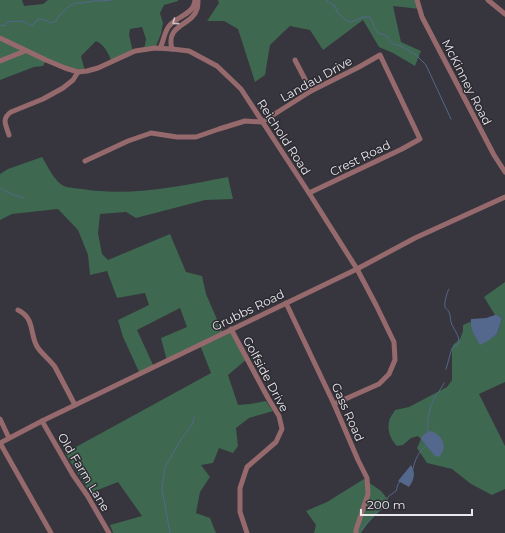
<svg xmlns="http://www.w3.org/2000/svg" width="505" height="533" font-family="Montserrat,sans-serif">
  <style>
    .forest { fill: #3e684f }
    .water { fill: #54678c }
    .lines { fill: none; stroke-linecap: round; stroke-linejoin: round }
    .stream { stroke: #54678c; stroke-width: 1 }
    .minor { stroke: #966a6c; stroke-width: 5 }
    .oneway { stroke: #d1c2c6 }
    .labels { text-anchor: middle; dominant-baseline: central; stroke-width: 3; stroke-linejoin: round; paint-order: stroke }
    .street-label { font-size: 12px; fill: #eae8ed; stroke: #2d2b32 }
  </style>
  <rect width="100%" height="100%" fill="#37353d"/>
  <g class="forest">
    <path d="M0 0H22L24 6 43 4 48 0H178V1L164 5 160 13 163 23 161 34 155 48 144 50 146 39 142 27 130 29 129 35 133 52 112 62C108 53 105 45 96 41L81 56 85 71 78 72 46 60 43 66 34 67 0 80Z"/>
    <path d="M218 0H417L420 9 393 6 401 42 421 51 415 66 393 53 379 47 363 20 323 50 310 30 290 26 270 45 265 75 255 82 238 29 224 21H207L219 3Z"/>
    <path d="M42 157C47 165 55 182 64 186 68 188 77 188 82 189 129 197 181 186 228 177L233 199 205 200 136 218 126 212 100 214 98 233 102 254 108 260 170 234 186 272 202 276 206 294 223 333 231 329 247 359 228 375 238 405 250 404 266 401 273 411 249 418 236 428 238 446 233 453 219 448 213 463 201 465 210 477 200 492 196 513 210 518 216 533H113L110 525 142 516 118 482 90 493 65 453 211 373 200 345 167 361 161 338 187 327 180 308 137 330 154 367 140 374 123 337 118 320 149 305 145 293 117 298 107 271 90 275 88 255 78 230 58 209 12 214 0 220V174L8 169Z"/>
    <path d="M505 282V382L479 394 505 446V489L492 495 471 484 452 469 427 463 417 448 421 439 418 436 411 438 403 445 397 446C391 440 387 431 389 422 389 418 393 414 395 410L409 407 447 387 452 380V350L453 345 460 339 463 331V325L470 322 477 339 484 343 497 334 502 318 497 315H495L484 297Z"/>
    <path d="M364 479 381 491 390 502 370 520 361 533H314L316 525 306 511 327 502Z"/>
  </g>
  <g class="water">
    <path d="M495 315H497L502 318 497 334 488 341 480 345C476 338 469 327 471 319L486 318Z"/>
    <path d="M431 431C442 435 448 446 440 456L437 457 434 455 421 439C423 434 425 433 431 431Z"/>
    <path d="M411 465C416 473 414 480 409 487L398 481Z"/>
  </g>
  <g class="lines">
    <g class="stream">
      <path d="M326 0 335 6 337 12 347 21 352 22 363 17H370L375 29 378 33 382 34 388 37 390 42 395 45H399L416 55 426 65 451 119"/>
      <path d="M0 25 4 26 7 22 23 21 31 26 35 23 38 19 46 20 50 23 56 21 59 16 68 7 75 3H82L93 1H102L111 0"/>
      <path d="M0 188 11 194 24 198"/>
      <path d="M446 369 452 348 459 343C459 335 455 331 452 325 450 321 451 316 449 312 447 308 447 311 445 307 444 303 447 292 449 289"/>
      <path d="M428 432C427 420 429 408 435 397 438 392 442 388 444 383"/>
      <path d="M413 469C415 459 419 451 427 445"/>
      <path d="M361 530 375 515 389 496 396 491 398 484 400 482"/>
      <path d="M170 533 162 489 165 467 180 441 193 423 194 417"/>
    </g>
    <g class="minor">
      <path d="M417 0 422 17 494 155 505 172"/>
      <path d="M488 0 505 14"/>
      <path d="M0 38 46 60 65 68 78 72 87 71 98 68 135 51 155 48 172 49 189 51 217 66 241 89 309 193 357 269 376 305 394 342 395 360 389 374 379 384 334 404"/>
      <path d="M160 48C164 41 164 31 170 25 178 16 194 14 195 0"/>
      <path d="M172 49C165 24 192 26 197 9 198 7 198 3 198 0"/>
      <path d="M295 60 311 91"/>
      <path d="M0 61 25 51"/>
      <path d="M9 135C6 125 1 119 11 112L43 99 63 88 73 80 78 72"/>
      <path d="M85 161 128 141 151 133 177 137H196L219 129 245 121 262 122 311 91 359 67 380 55 420 139 402 149 309 193"/>
      <path d="M286 303 334 404 358 460 367 478 368 494 356 530V533"/>
      <path d="M18 310C36 319 29 335 38 348 43 355 50 360 55 367L75 405"/>
      <path d="M231 329 268 398 279 416 282 429 276 442 247 467 240 488V512L247 533"/>
      <path d="M0 419 9 438"/>
      <path d="M42 421 73 475 87 495 109 533"/>
      <path d="M0 443 42 421 357 269 415 238 505 197"/>
      <path d="M0 443 51 533"/>
    </g>
  </g>
  <defs><path id="oneway-chevron" d="M-2-3.5L2.5 0L-2 3.5" fill="none" stroke-width="1.6" stroke-linecap="round" stroke-linejoin="round"/></defs>
  <use class="oneway" href="#oneway-chevron" transform="translate(175 22) rotate(143)"/>
  <g class="labels">
    <g class="street-label">
      <text transform="translate(316 79) rotate(-29)">Landau Drive</text>
      <text transform="translate(467 82) rotate(63)">McKinney Road</text>
      <text transform="translate(284 137) rotate(57)">Reichold Road</text>
      <text transform="translate(360 158) rotate(-26)">Crest Road</text>
      <text transform="translate(248 310) rotate(-26)">Grubbs Road</text>
      <text transform="translate(266 374) rotate(62)">Golfside Drive</text>
      <text transform="translate(348 412) rotate(66)">Gass Road</text>
      <text transform="translate(84 472) rotate(59)">Old Farm Lane</text>
    </g>
  </g>
  <path d="M361 509v6h111v-6" fill="none" stroke="#eae8ed" stroke-width="2"/>
  <text x="367" y="509" font-size="12" fill="#eae8ed" stroke="#2d2b32" stroke-width="3" paint-order="stroke">200 m</text>
</svg>
